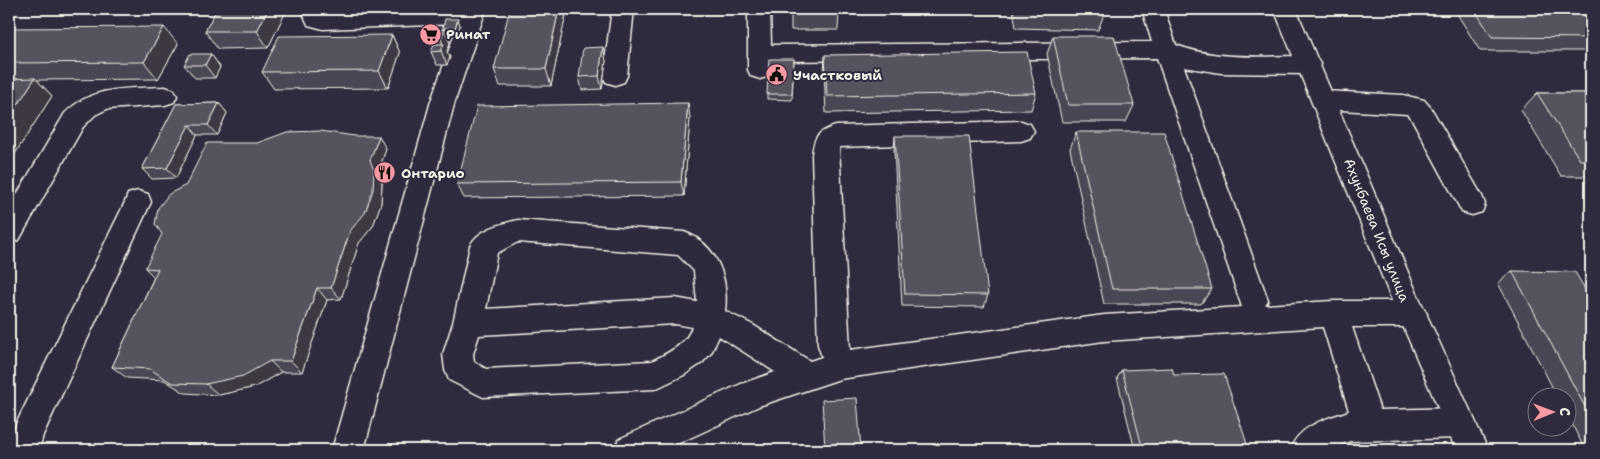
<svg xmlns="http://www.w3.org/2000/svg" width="1600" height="459" font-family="'Shantell Sans',sans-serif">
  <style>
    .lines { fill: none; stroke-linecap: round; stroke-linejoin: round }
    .minor-casing { stroke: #f4f1e8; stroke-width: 3 }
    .major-casing { stroke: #f4f1e8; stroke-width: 3 }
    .minor { fill: #2f2a3d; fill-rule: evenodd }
    .major { fill: #2f2a3d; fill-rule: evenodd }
    .wall { fill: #4a4752; stroke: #f4f1e8 }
    .shaded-wall { fill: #3c3942; stroke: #f4f1e8 }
    .building { fill: #56525f; stroke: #f4f1e8 }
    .labels { text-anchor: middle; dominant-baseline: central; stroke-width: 4; stroke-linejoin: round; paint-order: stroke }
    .poi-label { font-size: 14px; font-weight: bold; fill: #f4f1e8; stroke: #2f2a3d; text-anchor: start }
    .street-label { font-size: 14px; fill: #f4f1e8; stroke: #2f2a3d }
  </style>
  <rect width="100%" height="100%" fill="#2f2a3d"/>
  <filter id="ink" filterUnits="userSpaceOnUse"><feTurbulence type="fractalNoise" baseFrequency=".02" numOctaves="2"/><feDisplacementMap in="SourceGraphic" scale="10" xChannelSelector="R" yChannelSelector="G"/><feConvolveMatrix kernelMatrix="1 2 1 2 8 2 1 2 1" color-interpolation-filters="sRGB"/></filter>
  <g filter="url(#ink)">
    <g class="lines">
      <defs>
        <g id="minor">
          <path d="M305 9H327L325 13 486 9 455 101 364 450H332L431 101 458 24 323 29 308 25 303 13Z"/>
          <path d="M612 9H634L627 76 624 82 615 85 606 82 603 76Z"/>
          <path d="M748 9H770L771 45 1152 42 1142 9H1164L1176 45C1217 61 1265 56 1309 56L1317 59 1321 65 1317 71 1309 74 1221 73 1184 67 1268 300 1265 305 1333 301H1412L1422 305 1427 314 1422 323 1412 327H1352L1380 410 1460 408 1471 412 1476 423 1471 434 1460 438 1350 441 1329 450H1290C1299 425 1326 419 1349 411L1323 327 1104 341 840 379 759 406 664 450H614L619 439 741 384 775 372 719 336 711 353 702 363 684 375 655 389 483 397 449 380 445 370 443 354 453 323 470 246C478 229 501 224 518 220L684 232C717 244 729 278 725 311L753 325 810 361 822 357 818 345 812 156C814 136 817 132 836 126L1021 121 1030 124 1034 131 1030 138 1021 141 839 147 850 350 1104 315 1242 307 1157 58 772 61V70L769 76 760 79 751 76 748 70ZM518 242 678 255 694 271 697 302 675 298 486 309 497 253ZM675 324 692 327C686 345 668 353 652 361L486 369 474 362 473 354 479 335Z"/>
          <path d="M165 87 174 90 177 96 174 102 165 105 107 109 95 115 83 127 19 240 9 243V208L65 113C94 85 127 89 165 87Z"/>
          <path d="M1324 91 1403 95 1424 100 1431 108 1482 196 1485 204 1482 212 1472 215 1462 212 1413 121 1407 114 1324 109 1315 106 1312 100 1315 94Z"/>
          <path d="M138 191 148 194 151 202 43 435 39 450H9V444L17 422 125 202 128 194Z"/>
        </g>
        <path id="major" d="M1274 9H1296L1416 291 1488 450H1456L1388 291Z"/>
      </defs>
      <use href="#minor" class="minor-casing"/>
      <use href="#major" class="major-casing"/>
      <use href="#minor" class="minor"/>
      <use href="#major" class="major"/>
    </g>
    <g class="wall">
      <path d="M217 9H287L268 48 218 49 205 31Z"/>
      <path d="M567 9 551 86H500L494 69Z"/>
      <path d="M791 9 839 12 838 30H791Z"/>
      <path d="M1013 9H1104L1105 12 1098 30 1016 28Z"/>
      <path d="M1454 9H1586L1591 17V51H1480Z"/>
      <path d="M460 25 458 34H446L450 43 447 52 450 57 447 65H437L431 52 436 44 434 39 443 29V28Z"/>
      <path d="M9 28 178 44 158 79 37 80 52 96 9 163Z"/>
      <path d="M392 35 400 53 388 88 274 89 262 72Z"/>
      <path d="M1053 36 1134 105 1126 122H1062L1047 54Z"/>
      <path d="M211 54 220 67 215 78H195L184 65Z"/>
      <path d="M825 55 1036 93 1031 110 826 113 824 73Z"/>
      <path d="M794 59 792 100 767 99V94Z"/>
      <path d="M606 61 602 89 582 90 579 77Z"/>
      <path d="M1537 93H1591V176H1561L1521 110Z"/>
      <path d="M219 103 227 113 217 135H197L176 178 152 179 142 169 176 104Z"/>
      <path d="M690 118 684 196 464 198 457 184Z"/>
      <path d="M1076 132 1212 289 1201 304H1104L1070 149Z"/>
      <path d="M895 136 988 295 984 307 902 306 894 149Z"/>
      <path d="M386 149 378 173 382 183 381 203 373 226 359 243 341 299 327 300 302 372H281L255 387 219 395 185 393 164 380 127 378 112 367 154 277 145 268Z"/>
      <path d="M1512 271 1591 299V450H1585L1568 416V396H1557L1498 283Z"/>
      <path d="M1122 370 1174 375 1249 450H1135L1117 378Z"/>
    </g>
    <g class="shaded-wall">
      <path d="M268 9H287L268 48 257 31Z"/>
      <path d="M559 9H567L551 86 546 69Z"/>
      <path d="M458 19 460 25 458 34 455 28Z"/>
      <path d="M164 27 178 44 158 79 144 62Z"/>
      <path d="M444 29 450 43 447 52 450 57 447 65 441 51 443 44 441 39Z"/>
      <path d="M392 35 400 53 388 88 379 71Z"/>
      <path d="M603 47 606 61 602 89 599 76Z"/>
      <path d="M211 54 220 67 215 78 205 65Z"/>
      <path d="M35 78 52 96 9 163V118Z"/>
      <path d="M219 103 227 113 217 135 208 125Z"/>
      <path d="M688 103 690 118 684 196 681 182Z"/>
      <path d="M189 125 197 135 176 178 167 168Z"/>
      <path d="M379 136 386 149 378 173 382 183 381 203 373 226 359 243 341 299 331 288 350 231 370 160Z"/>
      <path d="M317 288 327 300 302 372 291 361Z"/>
      <path d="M270 361 281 372 255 387 219 395 206 384Z"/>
    </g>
    <g class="building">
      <path d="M217 9H268L257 31H205Z"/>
      <path d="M510 9H559L546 69H494Z"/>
      <path d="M791 9H839V12L791 13Z"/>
      <path d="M1020 9H1104L1105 12 1021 10Z"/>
      <path d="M1474 9H1586L1591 17V38L1492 37Z"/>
      <path d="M445 19H458L455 28H443Z"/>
      <path d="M164 27 144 62 9 63V28Z"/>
      <path d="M444 29 441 39H434L437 30Z"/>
      <path d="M392 35 379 71 262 72 279 36Z"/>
      <path d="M1053 36H1114L1134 105H1068Z"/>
      <path d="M434 44H444L441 51 431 52Z"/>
      <path d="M603 47 599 76 579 77 583 48Z"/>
      <path d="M1027 52 1036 93 827 96 825 55Z"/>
      <path d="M190 54H211L205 65H184Z"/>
      <path d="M769 59H794L792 94H767Z"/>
      <path d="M35 78 9 118V79Z"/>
      <path d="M1537 93H1591V160H1580Z"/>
      <path d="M219 103 208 125H189L167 168 142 169 176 104Z"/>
      <path d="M688 103 681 182 457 184 477 106Z"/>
      <path d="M321 131 354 136H379L370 160 374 170 373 190 365 213 350 231 331 288H317L291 361H270L243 376 206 384 172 383 150 369 112 367 158 269 145 268 162 234 155 224 158 208 169 194 186 185 207 143H257L287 132Z"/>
      <path d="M1076 132H1164L1212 289H1112Z"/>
      <path d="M895 136H969L988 295 905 294Z"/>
      <path d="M1512 271 1575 272 1591 299V418Z"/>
      <path d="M1172 368 1174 375 1224 374 1249 450H1143L1122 370Z"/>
      <path d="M857 398 861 450H825L822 400Z"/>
    </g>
  </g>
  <defs>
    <symbol id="supermarket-disc" viewBox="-11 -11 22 22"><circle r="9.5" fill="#ff9aa2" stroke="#2f2a3d"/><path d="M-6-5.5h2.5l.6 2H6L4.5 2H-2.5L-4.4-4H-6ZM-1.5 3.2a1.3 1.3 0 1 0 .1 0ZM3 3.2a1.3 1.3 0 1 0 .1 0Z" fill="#111"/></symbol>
    <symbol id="civic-disc" viewBox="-11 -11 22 22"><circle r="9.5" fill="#ff9aa2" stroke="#2f2a3d"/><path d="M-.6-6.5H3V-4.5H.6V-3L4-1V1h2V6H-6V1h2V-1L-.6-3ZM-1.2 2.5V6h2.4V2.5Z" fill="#111"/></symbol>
    <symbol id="restaurant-disc" viewBox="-11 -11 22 22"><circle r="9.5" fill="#ff9aa2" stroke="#2f2a3d"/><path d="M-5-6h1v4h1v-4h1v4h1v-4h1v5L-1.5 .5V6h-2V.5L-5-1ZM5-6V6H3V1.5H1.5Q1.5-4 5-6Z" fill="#111"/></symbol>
  </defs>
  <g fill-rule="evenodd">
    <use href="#supermarket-disc" x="418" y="22" width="25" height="25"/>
    <use href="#civic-disc" x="764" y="62" width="25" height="25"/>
    <use href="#restaurant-disc" x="372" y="160" width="25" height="25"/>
  </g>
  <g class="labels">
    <g class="poi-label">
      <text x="446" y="34">Ринат</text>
      <text x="793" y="75">Участковый</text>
      <text x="401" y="173">Онтарио</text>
    </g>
    <g class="street-label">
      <text transform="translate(1377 230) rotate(68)">Ахунбаева Исы улица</text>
    </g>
  </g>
  <rect width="1600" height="459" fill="none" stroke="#2f2a3d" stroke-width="30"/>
  <rect x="15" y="15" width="1570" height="429" fill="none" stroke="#f4f1e8" stroke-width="2" filter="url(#ink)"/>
  <g transform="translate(1552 412) rotate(89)"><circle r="24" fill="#2f2a3d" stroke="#7e7a81"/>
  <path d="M0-4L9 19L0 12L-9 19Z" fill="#ff9aa2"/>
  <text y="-8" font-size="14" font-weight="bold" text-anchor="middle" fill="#f4f1e8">С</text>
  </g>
</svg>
